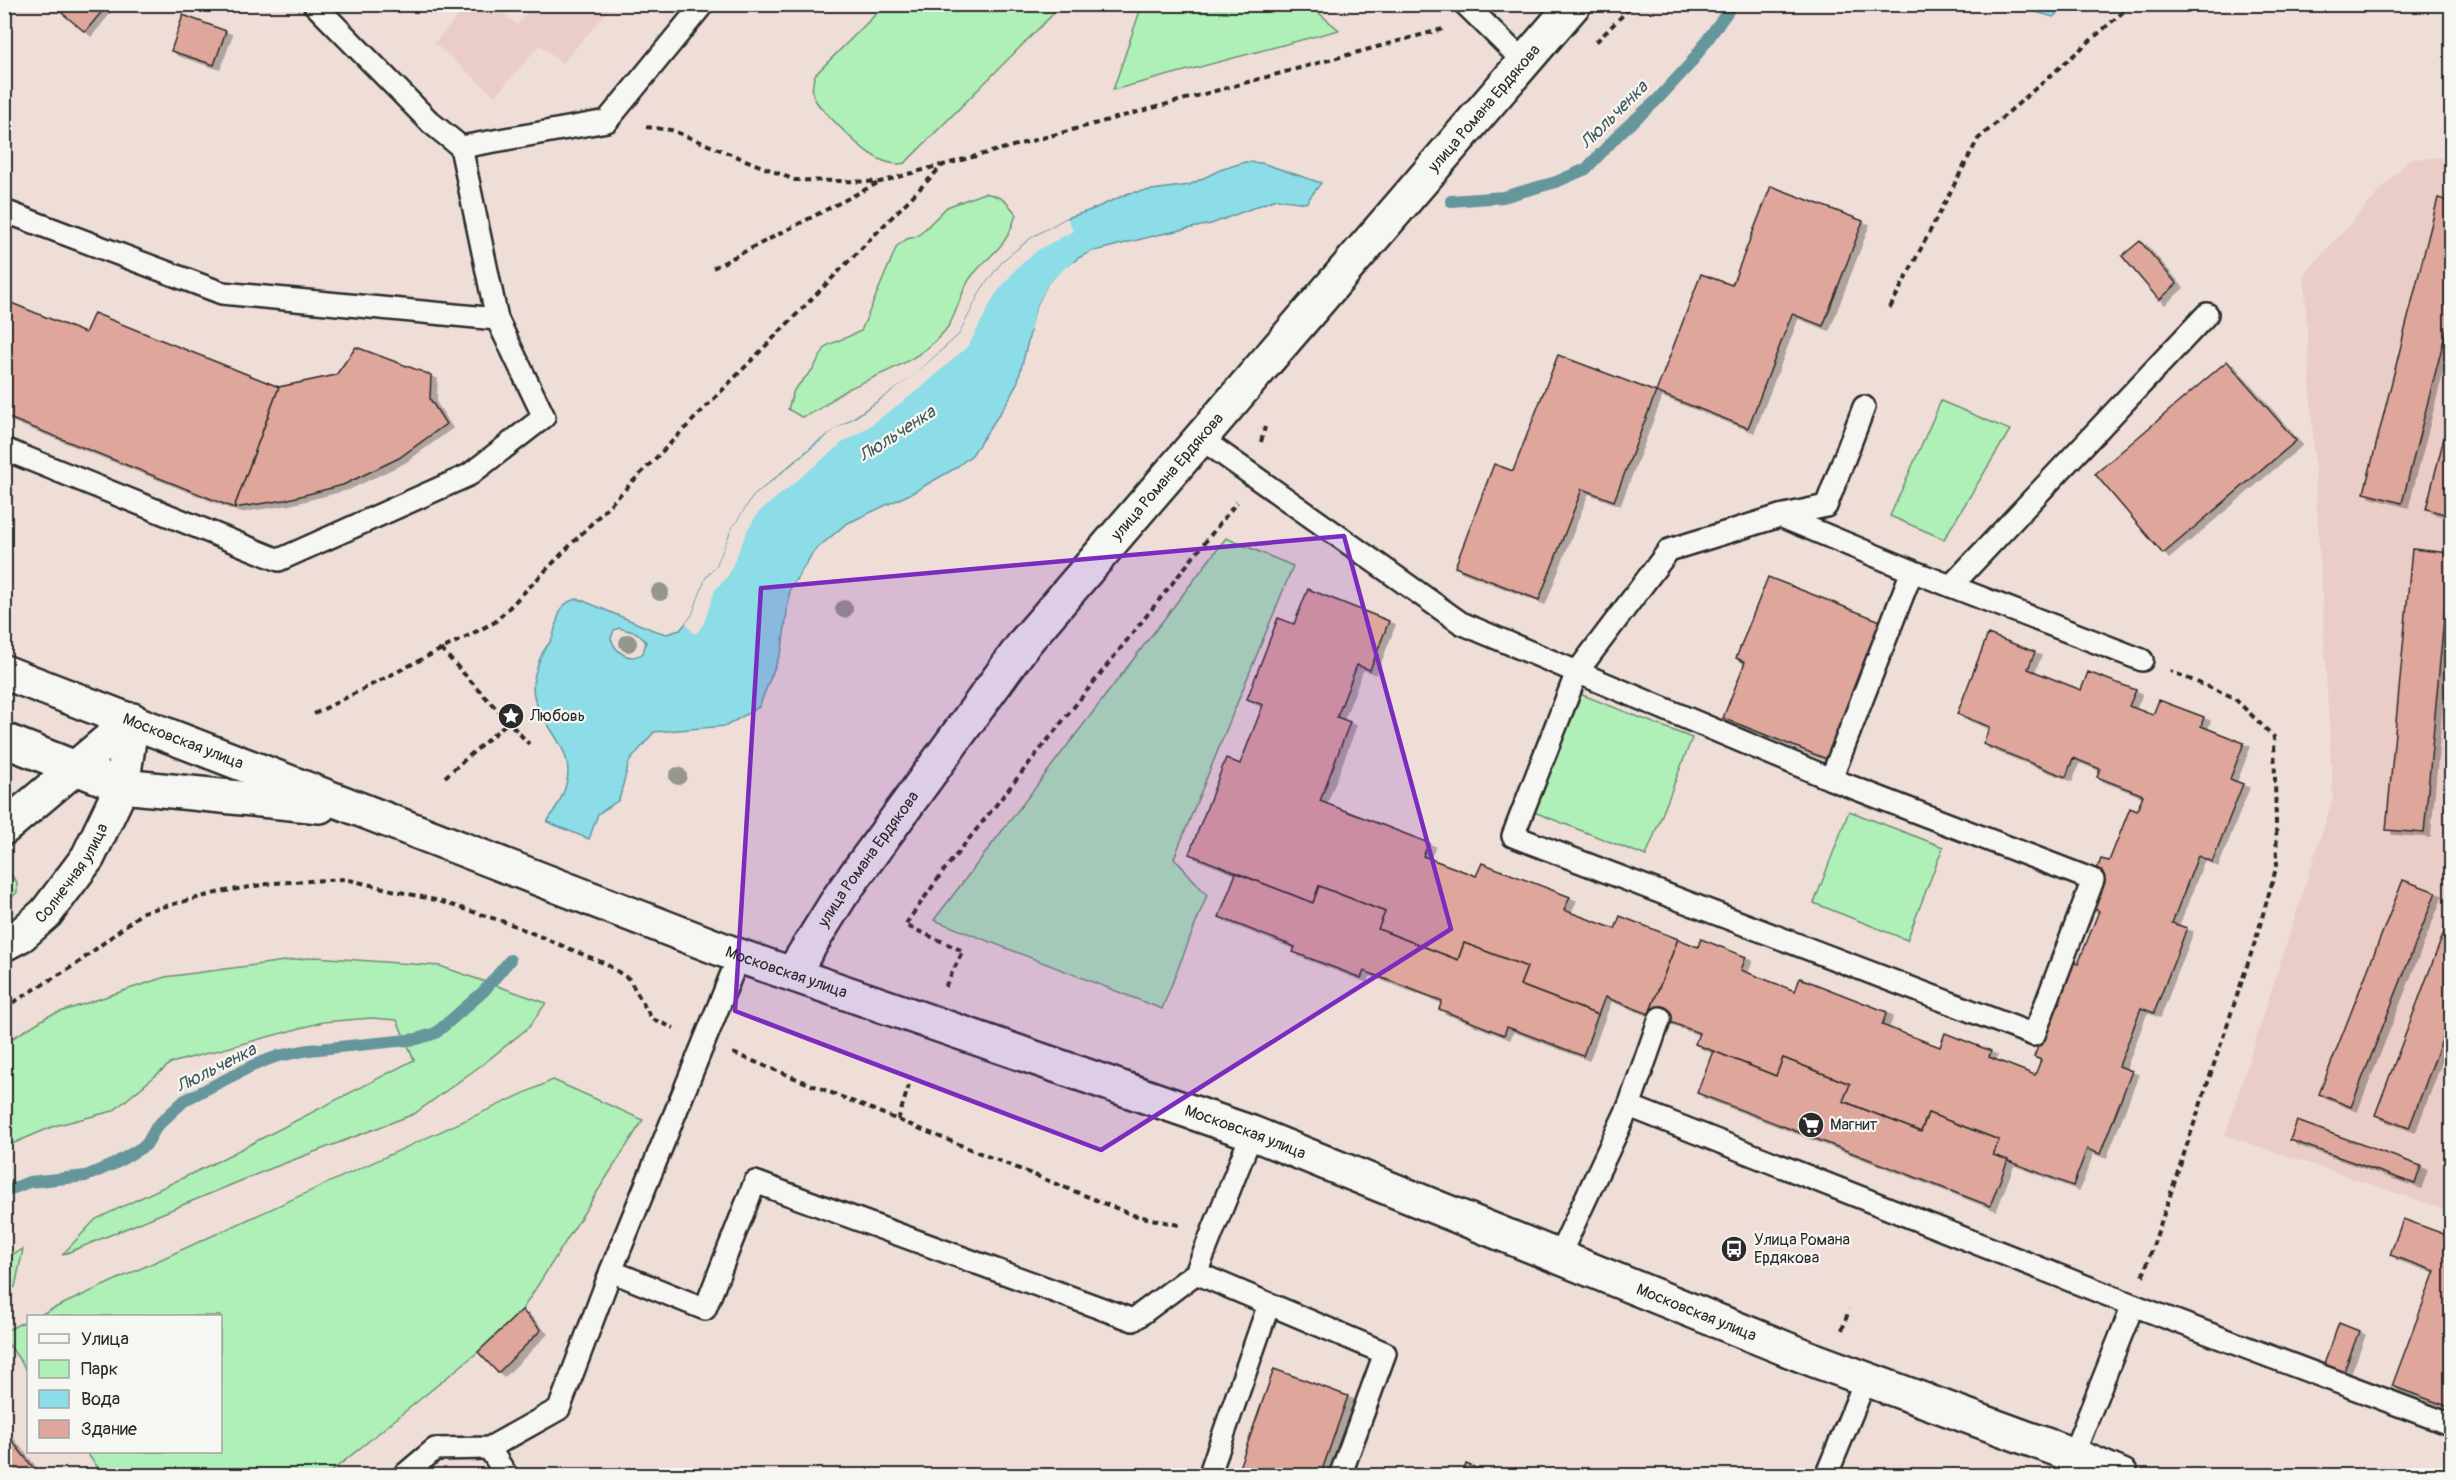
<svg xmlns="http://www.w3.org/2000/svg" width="2456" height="1480" font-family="Pangolin,sans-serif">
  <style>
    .built { fill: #eacdc6 }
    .green { fill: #aff0b8; stroke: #6d8e72; stroke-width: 1.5 }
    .water { fill: #8cdde7; stroke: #65969c; stroke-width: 1.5; fill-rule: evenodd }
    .pier { fill: #efded8 }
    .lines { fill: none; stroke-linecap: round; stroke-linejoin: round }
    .stream { stroke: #65969c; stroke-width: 12 }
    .building { fill: #dfa69b; stroke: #2b2b2b; stroke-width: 1.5; filter: url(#shadow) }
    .service-casing { stroke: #2b2b2b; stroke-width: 26 }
    .tertiary-casing { stroke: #2b2b2b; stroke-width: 38 }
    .secondary-casing { stroke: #2b2b2b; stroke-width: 38 }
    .path { stroke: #2b2b2b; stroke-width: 4; stroke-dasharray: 6 4.5; stroke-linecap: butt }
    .service { stroke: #f6f6f2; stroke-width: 21 }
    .tertiary { stroke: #f6f6f2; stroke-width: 33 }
    .secondary { stroke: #f6f6f2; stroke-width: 33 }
    .tree { fill: #95968c }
    .marked { fill: #7b2cbf; fill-opacity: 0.2; stroke: #7b2cbf; stroke-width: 4.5; stroke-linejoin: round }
    .labels { text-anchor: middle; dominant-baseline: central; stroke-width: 4.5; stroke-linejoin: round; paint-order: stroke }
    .street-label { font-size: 16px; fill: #2b2b2b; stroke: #f6f6f2 }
    .poi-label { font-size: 16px; fill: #2b2b2b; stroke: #f6f6f2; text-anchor: start }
    .water-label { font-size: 18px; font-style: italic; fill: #43585a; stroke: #f6f6f2 }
  </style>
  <defs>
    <filter id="shadow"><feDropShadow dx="6" dy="4" stdDeviation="0" flood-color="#0004"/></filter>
  </defs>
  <rect width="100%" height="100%" fill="#efded8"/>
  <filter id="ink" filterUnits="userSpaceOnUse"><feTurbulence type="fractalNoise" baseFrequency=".0167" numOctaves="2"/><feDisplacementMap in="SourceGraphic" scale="12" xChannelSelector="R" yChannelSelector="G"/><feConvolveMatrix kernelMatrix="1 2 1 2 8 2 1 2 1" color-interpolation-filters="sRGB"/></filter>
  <g filter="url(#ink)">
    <g class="built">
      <path d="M607 4 611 7 562 64 540 45 495 96 434 43 468 5H494L517 25 534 5Z"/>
      <path d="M2451 157V1185L2443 1209 2225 1135 2333 798 2304 274 2409 159Z"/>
    </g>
    <g class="green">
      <path d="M885 5V4L1058 5 1054 13 905 163C876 171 843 129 823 110 812 99 810 90 815 75Z"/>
      <path d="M1142 5H1309L1339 30 1113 90Z"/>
      <path d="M984 193C1001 196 1006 200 1016 214 1006 250 992 251 971 277 959 293 957 319 942 334 916 363 881 373 848 389 830 398 822 412 801 417L788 409 794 390 813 369 826 346 861 331 897 246 907 239 918 236 947 207Z"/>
      <path d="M1941 401 2010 430 1944 539 1890 516Z"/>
      <path d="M1226 538 1293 566 1174 858 1207 895 1162 1009 934 920Z"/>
      <path d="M1575 692 1692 738 1646 856 1529 810Z"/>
      <path d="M1849 811 1943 847 1907 940 1814 903Z"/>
      <path d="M10 874 17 882V892L5 905V875Z"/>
      <path d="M315 957 440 966 546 1003 529 1027 487 1061 414 1114 267 1170 62 1255 96 1219 210 1165 414 1060 397 1020 371 1018 323 1022 171 1063 113 1111 54 1126 5 1147V1043L48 1016 165 977Z"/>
      <path d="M553 1080 643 1120 522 1310 478 1352 327 1475H104L86 1452H220V1316H37Z"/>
      <path d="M23 1249 15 1287 5 1292V1258Z"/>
      <path d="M28 1320V1372L5 1339V1331Z"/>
    </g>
    <g class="water">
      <path d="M2012 5 2067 4V5L2053 17Z"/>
      <path d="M1245 162 1262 163 1321 183 1306 203 1276 199 1211 224 1157 235 1091 252 1078 258 1048 285 1036 309 1018 381 1008 401 972 455 954 469 912 493 846 524 814 551 790 589 782 649 759 707 726 726 654 732 629 762 619 800 598 814 589 839 547 822C556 809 568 788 568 771 568 737 526 713 534 678 536 670 539 659 543 652 546 647 551 642 553 636 558 620 558 600 579 599L653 630 667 634 680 630 692 616 706 578 717 565 732 529 753 497 815 444 912 378 941 351 959 335 982 289 1004 260 1033 237 1067 218 1091 210 1129 193 1189 185 1220 170ZM619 628 637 633 646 642 643 653C629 663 615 652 611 638L614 630Z"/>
    </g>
    <g class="pier">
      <path d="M1067 218 1073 231 1038 250 1017 268 995 295 969 345 922 387 867 428 842 443 758 513 748 529 728 576 715 590 704 623 697 633H693L686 623 692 616 706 578 717 565 732 529 753 497 836 429 857 417 912 377 959 335 982 289 1004 260 1033 237Z"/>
      <path d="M1117 248 1122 249 1092 255 1068 269 1051 286 1038 310 1032 333 1030 329 1036 309 1048 284 1066 267 1091 252Z"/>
    </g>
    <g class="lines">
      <g class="stream">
        <path d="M1451 201 1503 197 1556 182 1586 169 1621 132 1656 101 1690 64 1733 4"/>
        <path d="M4 1192 29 1182 86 1176 114 1164 146 1145 157 1126 185 1100 254 1065 278 1056 309 1050 417 1039 436 1033 484 991 510 960"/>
      </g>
    </g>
    <g class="building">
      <path d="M51 4H108L85 32Z"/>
      <path d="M183 15 226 31 214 65 171 51Z"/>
      <path d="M1771 186 1863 221 1823 326 1792 314 1748 428 1656 392 1701 274 1732 285Z"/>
      <path d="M2438 198 2452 202V308L2402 503 2364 493Z"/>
      <path d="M2140 241 2177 284 2159 300 2122 256Z"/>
      <path d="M4 300 85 333 94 313 279 387 234 508 4 416Z"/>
      <path d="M356 347 431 375 430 399 446 424 399 458 343 485 285 500 234 508 279 387 336 375Z"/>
      <path d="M1558 355 1656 392 1614 501 1582 489 1539 600 1455 567 1494 464 1513 471Z"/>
      <path d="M2227 361 2296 441 2163 554 2095 474Z"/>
      <path d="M2452 406V516L2426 509Z"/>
      <path d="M2412 549 2450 553 2424 833 2386 830Z"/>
      <path d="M1768 577 1883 622 1829 760 1723 718 1745 662 1736 658Z"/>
      <path d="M1308 589 1389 621 1370 670 1357 665 1337 717 1350 722 1320 801 1429 843 1423 856 1476 876 1482 863 1570 897 1564 910 1615 929 1620 916 1678 939 1649 1014 1605 997 1598 1015 1520 985 1527 967 1464 943 1458 960 1378 929 1385 912 1319 886 1313 903 1189 854 1226 758 1240 764 1263 705 1247 699 1278 618 1294 624Z"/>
      <path d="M1988 634 2035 652 2028 669 2081 690 2088 672 2136 690 2129 706 2153 715 2159 700 2204 717 2201 726 2244 743 2230 779 2243 784 2212 862 2198 856 2172 923 2187 928 2154 1013 2141 1008 2119 1066 2132 1071 2100 1154 2087 1149 2073 1186 1993 1155 1999 1140 1928 1113 1921 1132 1843 1101 1850 1084 1783 1058 1776 1076 1695 1044 1699 1033 1649 1014 1678 939 1698 947 1701 939 1746 957 1741 970 1795 991 1800 978 1887 1012 1882 1025 1940 1047 1945 1033 1991 1051 1989 1057 2035 1075 2041 1060 2034 1057 2053 1008 2066 959 2078 964 2099 911 2084 905 2101 859 2109 861 2130 808 2137 811 2143 795 2097 777 2100 769 2073 758 2066 777 1983 744 1990 727 1957 714Z"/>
      <path d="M1236 873 1313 903 1319 886 1385 912 1378 929 1458 960 1464 943 1527 967 1520 985 1598 1015 1583 1056 1507 1027 1504 1035 1439 1009 1442 1001 1364 971 1361 978 1293 952 1295 947 1219 917Z"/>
      <path d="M2403 880 2436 892 2351 1107 2319 1094Z"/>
      <path d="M2452 911V1013L2409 1128 2375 1115Z"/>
      <path d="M1713 1051 1776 1076 1783 1058 1850 1084 1843 1101 1921 1132 1928 1113 1999 1140 1993 1155 2008 1160 1990 1206 1697 1093Z"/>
      <path d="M2297 1121 2421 1166 2415 1184 2290 1140Z"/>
      <path d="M2403 1219 2452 1237V1408L2392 1386 2435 1271 2390 1255Z"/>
      <path d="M522 1310 541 1330 498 1373 478 1352Z"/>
      <path d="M2339 1323 2359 1331 2343 1374 2323 1367Z"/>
      <path d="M1274 1369 1348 1396 1320 1476H1236Z"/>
      <path d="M4 1431 40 1476H4Z"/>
      <path d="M1466 1464 1495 1476H1462Z"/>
    </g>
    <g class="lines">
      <defs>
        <g id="service">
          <path d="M314 4 430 122 461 147"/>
          <path d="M1465 4 1524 62"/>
          <path d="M4 211 222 293 497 319 544 417 469 475 279 560 4 449"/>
          <path d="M497 319 461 147 607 121 703 4"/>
          <path d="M1200 438 1461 623 1577 672 1669 550 1780 516 1826 506 1864 407"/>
          <path d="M1780 516 1912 571 2142 660"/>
          <path d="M1951 586 2207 314"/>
          <path d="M1577 672 1831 779 2093 880 2034 1035 1513 836Z"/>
          <path d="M1831 779 1912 571"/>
          <path d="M1629 1106 2133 1305 2452 1425"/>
          <path d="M1558 1258 1629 1106 1660 1018"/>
          <path d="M611 1271 705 1309 755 1182 1133 1320 1196 1273 1252 1133"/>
          <path d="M1196 1273 1385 1353 1340 1476"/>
          <path d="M489 1448 507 1476"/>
          <path d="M2073 1455 2133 1305"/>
          <path d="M403 1476 435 1449 489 1448 559 1409 611 1271 739 956"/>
          <path d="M1209 1476 1269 1304"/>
          <path d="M1826 1476 1866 1379"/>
        </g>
        <g id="tertiary">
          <path id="s1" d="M792 974 841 895 1026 641 1574 4"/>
        </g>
        <g id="secondary">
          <path id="s2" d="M4 672 739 956 1252 1133 1809 1358 2073 1455 2122 1476"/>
          <path d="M4 740 122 786 320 806"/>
          <path d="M4 828 132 720"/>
          <path id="s3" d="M4 944 21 935 46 913 88 857 122 786 132 720"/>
        </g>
      </defs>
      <use href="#service" class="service-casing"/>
      <use href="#tertiary" class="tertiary-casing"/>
      <use href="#secondary" class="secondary-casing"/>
      <g class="path">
        <path d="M1596 42 1634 4"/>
        <path d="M646 127 671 130 795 180 880 182 941 165"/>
        <path d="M713 268 878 183"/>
        <path d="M1890 308 1978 139 2132 4"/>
        <path d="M1261 442 1265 427"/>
        <path d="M441 649 529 744"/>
        <path d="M314 714 495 622 943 165 1443 29"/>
        <path d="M445 777 508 722"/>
        <path d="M945 987 963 951 905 925 945 869 1237 502"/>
        <path d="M4 1008 78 963 143 912 220 892 273 883 345 879 439 901 508 923 606 964 629 979 652 1019 674 1028"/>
        <path d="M733 1053 1133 1215 1179 1225"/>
        <path d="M898 1120 909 1085"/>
        <path d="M2143 1276 2256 939 2277 865 2274 737 2233 697 2170 671"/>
        <path d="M1842 1330 1849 1310"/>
      </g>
      <use href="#service" class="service"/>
      <use href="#tertiary" class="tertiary"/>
      <use href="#secondary" class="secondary"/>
    </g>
    <g class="tree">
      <circle cx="660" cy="592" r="9"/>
      <circle cx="844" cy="609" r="9"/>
      <circle cx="628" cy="643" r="9"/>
      <circle cx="678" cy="776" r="9"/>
    </g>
  </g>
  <path class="marked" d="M1344 536 1451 929 1101 1150 735 1011 761 588Z"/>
  <defs>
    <symbol id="sight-disc" viewBox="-11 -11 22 22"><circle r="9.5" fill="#2b2b2b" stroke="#f6f6f2"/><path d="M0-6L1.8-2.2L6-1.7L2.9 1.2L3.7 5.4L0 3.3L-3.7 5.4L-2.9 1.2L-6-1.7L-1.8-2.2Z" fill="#fff"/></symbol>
    <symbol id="supermarket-disc" viewBox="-11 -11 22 22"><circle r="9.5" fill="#2b2b2b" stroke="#f6f6f2"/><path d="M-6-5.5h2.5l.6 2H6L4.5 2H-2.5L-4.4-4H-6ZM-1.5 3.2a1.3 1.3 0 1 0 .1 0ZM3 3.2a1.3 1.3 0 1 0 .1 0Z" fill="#fff"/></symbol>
    <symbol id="bus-disc" viewBox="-11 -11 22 22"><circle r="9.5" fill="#2b2b2b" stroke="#f6f6f2"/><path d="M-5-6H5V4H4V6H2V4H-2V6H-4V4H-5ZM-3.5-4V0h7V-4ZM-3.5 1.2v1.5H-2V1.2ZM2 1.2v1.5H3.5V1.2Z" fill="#fff"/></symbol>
  </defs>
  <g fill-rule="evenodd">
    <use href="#sight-disc" x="496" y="701" width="30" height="30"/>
    <use href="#supermarket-disc" x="1796" y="1110" width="30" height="30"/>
    <use href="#bus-disc" x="1719" y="1234" width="30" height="30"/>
  </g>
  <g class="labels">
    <g class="street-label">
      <text stroke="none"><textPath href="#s1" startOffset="1110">улица Романа Ердякова</textPath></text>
      <text stroke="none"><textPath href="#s1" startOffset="624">улица Романа Ердякова</textPath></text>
      <text stroke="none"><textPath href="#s2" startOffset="192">Московская улица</textPath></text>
      <text stroke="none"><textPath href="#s1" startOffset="138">улица Романа Ердякова</textPath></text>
      <text stroke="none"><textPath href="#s3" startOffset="100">Солнечная улица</textPath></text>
      <text stroke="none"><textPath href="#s2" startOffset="838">Московская улица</textPath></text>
      <text stroke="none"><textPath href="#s2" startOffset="1324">Московская улица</textPath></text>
      <text stroke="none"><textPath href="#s2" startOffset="1810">Московская улица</textPath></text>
    </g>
    <g class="poi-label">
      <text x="530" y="716">Любовь</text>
      <text x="1830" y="1125">Магнит</text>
      <text x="1754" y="1240">Улица Романа<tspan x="1754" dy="18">Ердякова</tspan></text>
    </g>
    <g class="water-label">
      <text transform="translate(1614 115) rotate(-45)">Люльченка</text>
      <text transform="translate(897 434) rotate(-33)">Люльченка</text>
      <text transform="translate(216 1068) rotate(-27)">Люльченка</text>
    </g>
  </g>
  <rect width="2456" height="1480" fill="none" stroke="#f6f6f2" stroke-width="24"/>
  <rect x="12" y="12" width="2432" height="1456" fill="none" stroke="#2b2b2b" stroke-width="2" filter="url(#ink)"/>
  <rect x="27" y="1315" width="195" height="138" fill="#f6f6f2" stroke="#a5a5a2" stroke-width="1.5"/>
  <rect x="39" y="1334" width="30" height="9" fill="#f6f6f2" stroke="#a5a5a2" stroke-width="1.5"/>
  <text x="81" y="1345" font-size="18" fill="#2b2b2b">Улица</text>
  <rect x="39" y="1360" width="30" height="18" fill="#aff0b8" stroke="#a5a5a2" stroke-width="1.5"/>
  <text x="81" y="1375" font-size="18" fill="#2b2b2b">Парк</text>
  <rect x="39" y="1390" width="30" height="18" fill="#8cdde7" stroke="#a5a5a2" stroke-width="1.5"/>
  <text x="81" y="1405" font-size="18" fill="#2b2b2b">Вода</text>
  <rect x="39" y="1420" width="30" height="18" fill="#dfa69b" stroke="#a5a5a2" stroke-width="1.5"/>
  <text x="81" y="1435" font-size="18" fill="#2b2b2b">Здание</text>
</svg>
